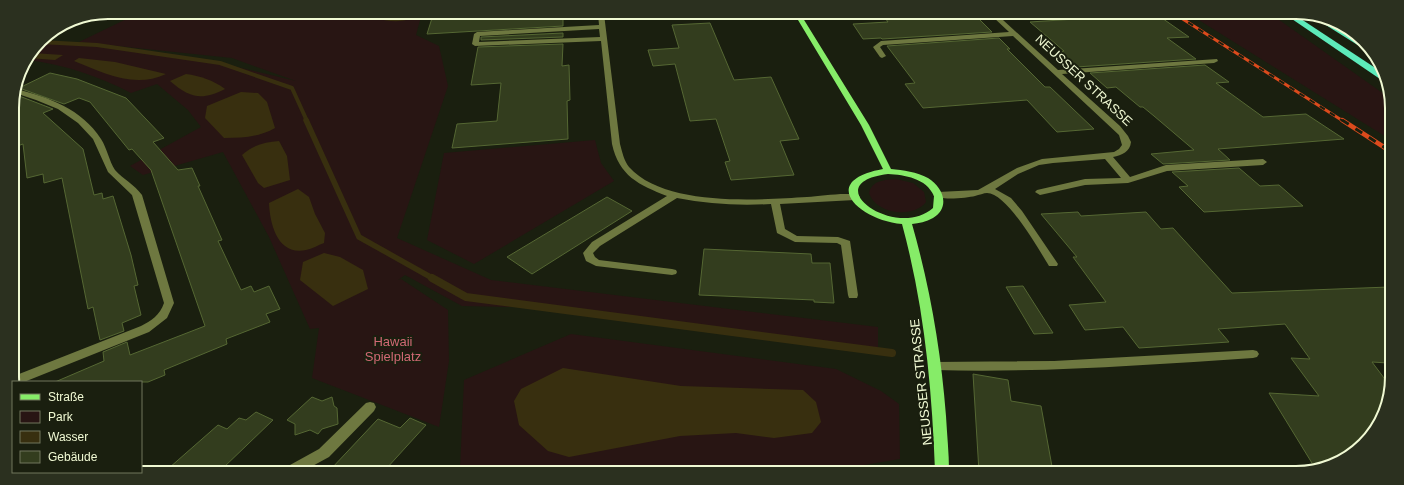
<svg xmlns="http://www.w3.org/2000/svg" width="1404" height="485" font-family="Helvetica,sans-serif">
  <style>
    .green { fill: #281513 }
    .water { fill: #382f0f }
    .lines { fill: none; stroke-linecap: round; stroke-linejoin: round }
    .stream-far2 { stroke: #382f0f; stroke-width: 4 }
    .stream-far1 { stroke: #382f0f; stroke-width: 5.5 }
    .stream { stroke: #382f0f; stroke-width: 8 }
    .building { fill: #333d1e; stroke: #556733 }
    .minor { fill: #6e7840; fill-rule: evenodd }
    .major { fill: #86ec68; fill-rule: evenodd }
    .highway { fill: #5deaba; fill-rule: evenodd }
    .rail-far1-casing { stroke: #dc4a1c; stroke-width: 3 }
    .rail-casing { stroke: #dc4a1c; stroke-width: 4.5 }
    .rail-far1 { stroke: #1a1f0f; stroke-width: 2; stroke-dasharray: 6; stroke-linecap: butt }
    .rail { stroke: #1a1f0f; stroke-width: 3; stroke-dasharray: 8; stroke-linecap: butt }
    .labels { text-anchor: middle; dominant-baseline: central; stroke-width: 4; stroke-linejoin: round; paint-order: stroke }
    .street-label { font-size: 13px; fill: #f0f9d3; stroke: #1a1f0f }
    .park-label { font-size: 13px; fill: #d06874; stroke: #1a1f0f }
    .rim { fill: none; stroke: #f0f9d3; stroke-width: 2 }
  </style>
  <rect width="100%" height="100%" fill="#1a1f0f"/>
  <g class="green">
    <path d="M141 12 422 13 416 35 439 46 448 86 397 238 491 280 878 327V353L569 308 462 306 405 275 398 280 401 279 448 310 449 361 439 427 312 378 319 328 310 329 269 237 223 152 143 175 130 166 201 127 188 110 157 84 131 93C98 76 64 64 26 60L40 42 97 45 220 63 296 81 232 58 79 42Z"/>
    <path d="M1194 17H1275L1391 99V140Z"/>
    <path d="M595 140 601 163 614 181 474 264 427 240 444 153Z"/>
    <path d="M896 179 913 183 924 192 926 202C913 219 876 214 869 193 872 180 885 180 896 179Z"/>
    <path d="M571 334 836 369 881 391 899 404 900 459 840 469V471L460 469 464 380Z"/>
  </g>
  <g class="water">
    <path d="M376 13H420C406 24 391 22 374 18Z"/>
    <path d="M32 53 63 55 55 60 28 58Z"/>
    <path d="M79 58 115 62 166 74C134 89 104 73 74 61Z"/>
    <path d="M186 74C200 76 213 80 225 89 201 101 190 98 170 81Z"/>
    <path d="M241 92 258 93 267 102 275 128C259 137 243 138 224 138L205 118 207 106Z"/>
    <path d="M279 141 287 156 290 180 264 188 258 183 242 155C253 145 265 142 279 141Z"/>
    <path d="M298 189 309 197 315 214 325 233 324 243C318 245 312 249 306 250 278 256 270 225 269 203Z"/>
    <path d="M324 253 340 257 363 270 368 289 333 306 300 280 303 262Z"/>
    <path d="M563 368 681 386 803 390 816 402 821 422 812 433 774 438 736 433 680 436 569 457 548 451 519 425 514 401 521 389Z"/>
  </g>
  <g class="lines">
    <path class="stream-far2" d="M40 42 97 45 220 63 292 88 307 121"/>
    <path class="stream-far1" d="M306 120 359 237 434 279"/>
    <path class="stream" d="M432 278 466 297 892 353"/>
  </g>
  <g class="building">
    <path d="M456 13 563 14V26L427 34 433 15Z"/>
    <path d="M883 15 976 16 992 32 882 39 881 38 863 39 853 24 888 22Z"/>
    <path d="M1122 16H1159L1189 37 1167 38 1196 59 1076 67 1058 52 1064 51 1030 22Z"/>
    <path d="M710 23 734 80 771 77 799 139 780 141 794 175 731 180 725 162 730 161 716 119 690 121 675 64 653 66 648 50 679 48 672 25Z"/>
    <path d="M563 33V37L481 40V37Z"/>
    <path d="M999 38 1010 49H1007L1045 87H1050L1094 129 1057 132 1027 100 923 108 905 84 915 83 887 46Z"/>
    <path d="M563 44 562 66 569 65 570 100 567 101 568 139 452 148 457 124 497 121 501 83 471 85 478 47Z"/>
    <path d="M1205 65 1229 82 1216 83 1263 117 1306 114 1344 139 1218 149 1230 160 1163 164 1151 154 1194 150 1154 116 1143 107H1140L1116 87 1107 88 1090 73Z"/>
    <path d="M50 73 77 79 126 98 164 138 153 142 178 170 192 168 200 186H198L222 240 218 241 241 290 251 286 254 292 269 286 280 309 266 314 270 322 226 339 227 344 164 370 165 375 148 382H55L104 361 103 352 127 342 130 355 205 326 151 170 132 149 129 150 90 102 79 98 64 104 19 88Z"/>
    <path d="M14 94 53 109 43 113 83 149 94 195 102 193 103 199 113 196 131 255 138 285 134 286 141 315 122 323 124 331 100 340 93 307 88 309 62 178 44 183 43 174 27 178 23 144 12 148V102Z"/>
    <path d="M1239 168 1260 186 1279 185 1303 206 1204 212 1179 187 1188 186 1172 172Z"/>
    <path d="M607 197 632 211 532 274 507 257Z"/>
    <path d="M1078 212 1081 216 1146 212 1161 229 1173 228 1232 293 1389 287 1388 363 1372 362 1387 382V407L1354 453 1315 468 1269 393 1319 396 1291 358 1310 359 1285 324 1218 329 1229 342 1139 348 1123 327 1085 330 1069 305 1106 302 1073 257H1077L1041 214Z"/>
    <path d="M704 249 811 254 812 263H830L834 303 814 302V300L699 295Z"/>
    <path d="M1023 286 1053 333 1034 334 1006 287Z"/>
    <path d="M973 374 1008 380 1011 401 1041 406 1053 472H979Z"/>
    <path d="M312 397 322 401 332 397 334 406 337 408 338 424 322 429 318 434 310 430 295 435V424L287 420Z"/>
    <path d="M256 412 273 420 222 469 169 468 218 425 227 429 239 418 246 420Z"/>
    <path d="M410 418 426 425 386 469H331L378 419 400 428Z"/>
  </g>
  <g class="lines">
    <g class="minor">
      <path d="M598 14H604L620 144C622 151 624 161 629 167 665 207 757 200 807 197 821 196 844 192 858 195L860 197 858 199 855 200 780 204 785 229 797 236 838 237 850 241 858 295 857 298H849L848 295 841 245 837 243 795 242 777 233 771 204C739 206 708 204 677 198L600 246 593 253 595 257 599 260 672 269 676 270 677 272 676 274 672 275 596 266 586 261 583 253 592 242 667 196C639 185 619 176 612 144L601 41 475 46 472 44 474 34 477 32 599 25ZM599 29 600 37 479 42 480 36Z"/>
      <path d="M992 16H1026L1023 18 1003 20 1058 70 1217 59 1218 61 1214 63 1062 74 1120 126 1128 136 1131 142C1130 152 1122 155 1113 157L1130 177 1166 165 1263 159 1267 162 1263 165 1167 171 1128 183 1085 185 1040 195 1035 192 1037 190 1085 179 1121 178 1105 159 1053 163 1039 165 1018 174 995 189 1011 198 1022 211 1058 264 1057 266H1049C1039 250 1007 193 987 193 984 193 979 195 975 196 967 198 939 201 933 195L938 192 978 190 1017 168 1042 159 1114 152 1119 149 1122 145 1119 135 1013 36 883 45 880 47 886 56 882 58 880 57 873 47 881 41 1009 32Z"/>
      <path d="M16 89C48 97 82 109 101 139 107 148 109 161 115 170 123 179 134 184 142 195L174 303 167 318 149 332 24 382H14V376L141 326C151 321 160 315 164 303L132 195 108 172 93 139 78 123 58 109 36 100 15 93Z"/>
      <path d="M1253 350 1257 351 1259 354 1257 357 1253 358C1147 365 1041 373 935 370L931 369 929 366 931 363 935 362 1054 361Z"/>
      <path d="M370 402 374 403 376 407 374 411 329 457 307 469H288L290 465 319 449 366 403Z"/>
    </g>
    <path class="major" d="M795 15H801L869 125 891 169C903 170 917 172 928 178 943 187 951 207 933 218 926 222 919 223 912 224 930 287 941 351 946 416 947 435 949 453 949 471H935C932 387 924 305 902 224 859 220 817 181 883 169L861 125ZM888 174C905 175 926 178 934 196L933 208C896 241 814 183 888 174Z"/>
    <g class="highway">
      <path d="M1289 17H1298L1380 71 1384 79H1380Z"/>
      <path d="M1313 17H1322L1369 46 1372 54Z"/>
    </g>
    <defs>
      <path id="rail-far1" d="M1178 16 1343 121"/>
      <path id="rail" d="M1342 120 1390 151"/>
    </defs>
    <use href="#rail-far1" class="rail-far1-casing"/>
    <use href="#rail" class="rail-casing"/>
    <use href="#rail-far1" class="rail-far1"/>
    <use href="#rail" class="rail"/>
  </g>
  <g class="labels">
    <g class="street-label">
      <text transform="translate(1084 80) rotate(43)">NEUSSER STRASSE</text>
      <text transform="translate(921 382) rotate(-96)">NEUSSER STRASSE</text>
    </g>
    <g class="park-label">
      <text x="393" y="341">Hawaii<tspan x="393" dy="15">Spielplatz</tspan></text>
    </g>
  </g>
  <path d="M0 0H1404V485H0ZM108 19H1296A89 89 0 0 1 1385 108V377A89 89 0 0 1 1296 466H108A89 89 0 0 1 19 377V108A89 89 0 0 1 108 19Z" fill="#2b301f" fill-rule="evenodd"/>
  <path class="rim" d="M108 19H1296A89 89 0 0 1 1385 108V377A89 89 0 0 1 1296 466H108A89 89 0 0 1 19 377V108A89 89 0 0 1 108 19Z"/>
  <rect x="12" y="381" width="130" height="92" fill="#1a1f0f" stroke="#70765d"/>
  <rect x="20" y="394" width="20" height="6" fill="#86ec68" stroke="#70765d"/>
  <text x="48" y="401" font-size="12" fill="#f0f9d3">Straße</text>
  <rect x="20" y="411" width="20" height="12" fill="#281513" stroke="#70765d"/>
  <text x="48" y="421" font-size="12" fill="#f0f9d3">Park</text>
  <rect x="20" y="431" width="20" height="12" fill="#382f0f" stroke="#70765d"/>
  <text x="48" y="441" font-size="12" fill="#f0f9d3">Wasser</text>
  <rect x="20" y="451" width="20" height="12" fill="#333d1e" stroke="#70765d"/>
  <text x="48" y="461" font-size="12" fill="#f0f9d3">Gebäude</text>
</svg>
